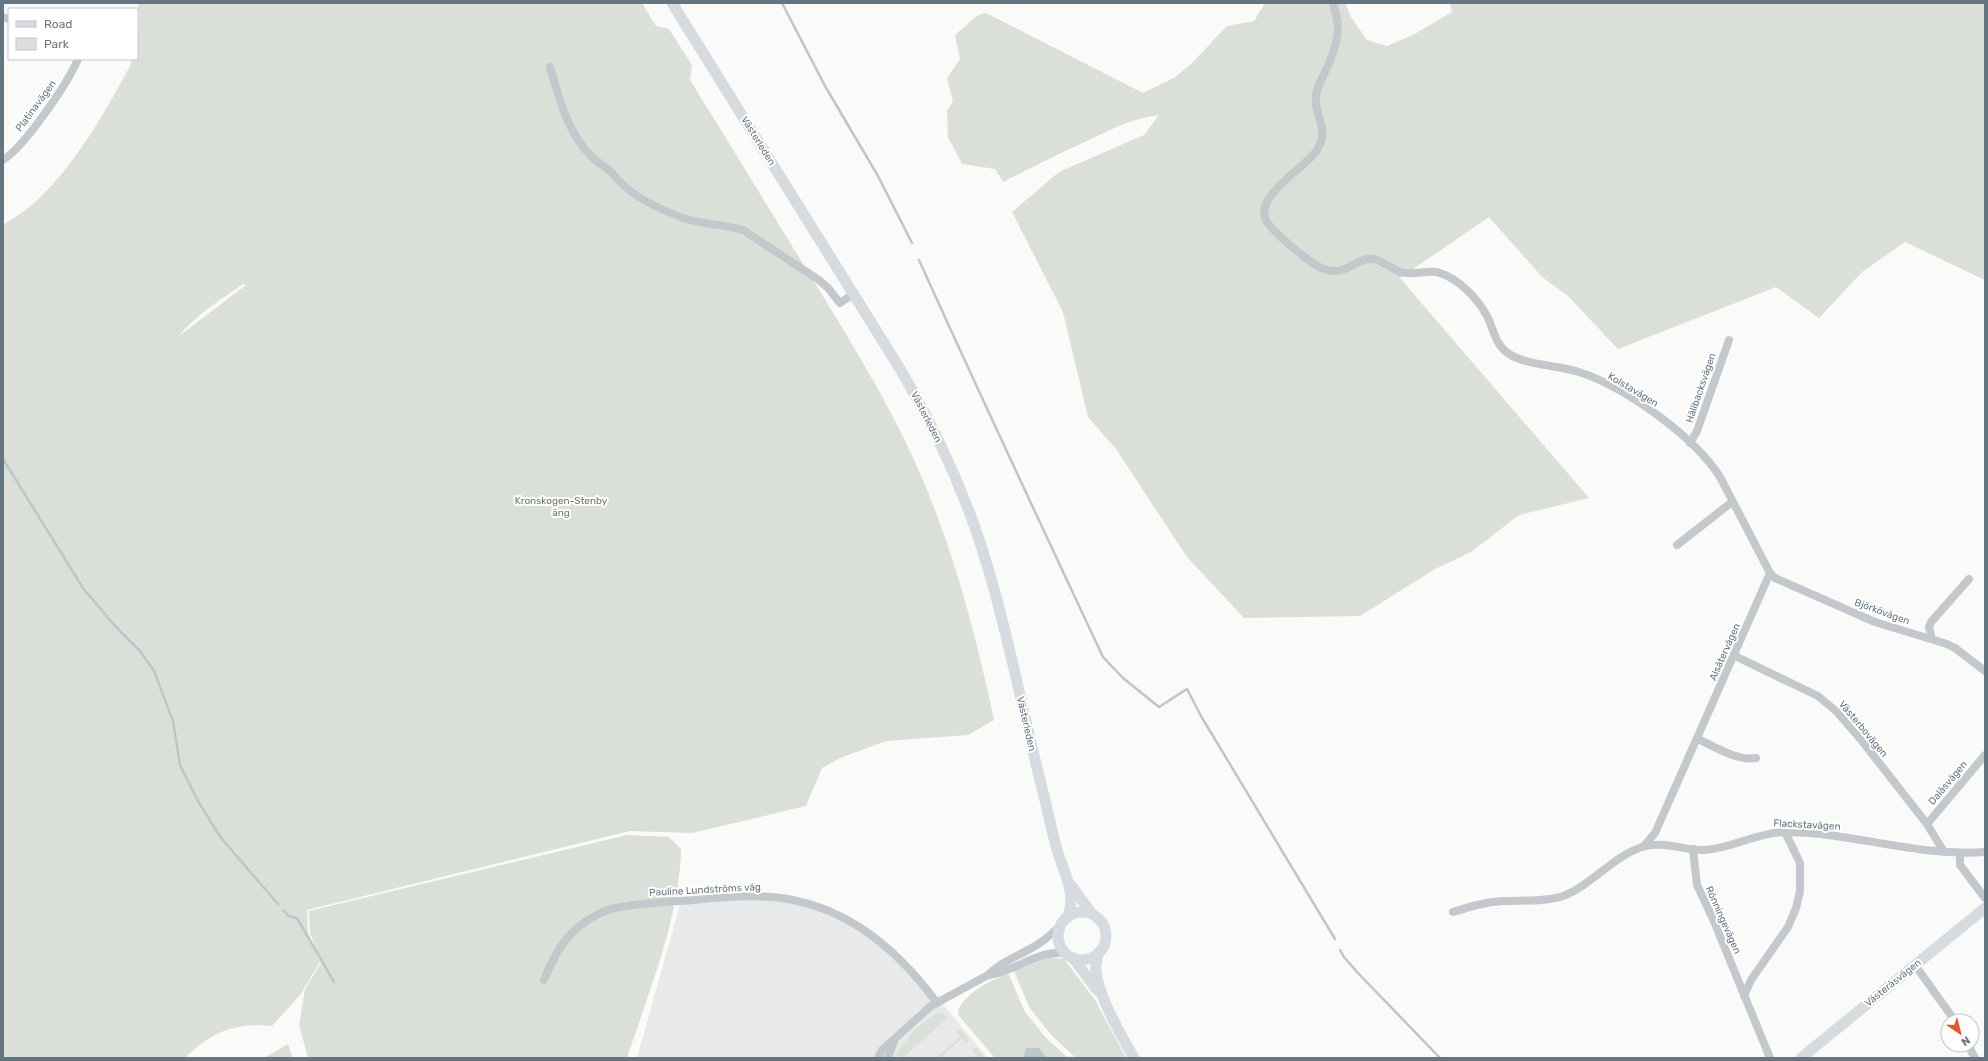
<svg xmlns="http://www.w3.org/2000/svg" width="1988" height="1061" font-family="Rubik,sans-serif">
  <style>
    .built { fill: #e8e9e9 }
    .green { fill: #dadfd7; fill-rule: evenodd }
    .water { fill: #bbc7cb }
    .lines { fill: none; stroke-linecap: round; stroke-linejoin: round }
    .stream { stroke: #bbc7cb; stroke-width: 2.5 }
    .street { stroke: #c3c8cc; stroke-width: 8 }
    .secondary { stroke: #d6dbdf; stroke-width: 11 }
    .labels { text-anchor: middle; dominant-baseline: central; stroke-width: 4; stroke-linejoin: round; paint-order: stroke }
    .street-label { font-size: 10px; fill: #657683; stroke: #fff }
    .park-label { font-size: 10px; fill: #687a64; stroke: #fff }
  </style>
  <rect width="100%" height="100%" fill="#fafaf8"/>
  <path class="built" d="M770 895 831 910 854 920 874 932 895 950 912 968 988 1058H637L681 901Z"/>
  <g class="green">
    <path d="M138 3H642L656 26 669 29 692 65 690 80C733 149 775 219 818 288 852 344 887 400 914 460 952 543 975 631 994 720L968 735 886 741 840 758 822 768 806 806 692 833 630 831 307 910 308 933 320 962 300 995 272 1026C236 1022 210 1032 185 1058H3V225C12 219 22 213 31 206 74 168 104 114 131 64L132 59H137C137 40 140 21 138 3ZM243 284 246 285 179 336C195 315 222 299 243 284Z"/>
    <path d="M1265 3H1345L1351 17 1367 40 1387 46 1413 35 1452 12 1450 3H1985V280L1905 242 1862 272 1819 318 1776 287 1618 349 1568 296 1542 277 1489 217 1400 278 1589 498 1519 515 1471 552 1435 569 1360 616 1244 618 1187 557 1116 449 1088 417 1063 312 1012 212 1059 172 1144 135 1159 115C1134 118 1111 129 1089 140 1060 153 1031 168 1003 182L995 169 962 164 948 137 947 111 953 101 947 78 960 59 955 35 978 15 986 13 1143 93 1174 78 1193 62 1227 26 1254 21Z"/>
    <path d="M627 835 669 837 681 849C680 917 648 994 627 1058H308L299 1025 305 989 321 963 310 933 309 911Z"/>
    <path d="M1047 957 1064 959 1095 1000 1126 1058H1076L1053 1037 1029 1007 1014 971Z"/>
    <path d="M1007 974 1009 975 1025 1012 1046 1038 1068 1058H1047L1039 1048H1026L1023 1058H995L959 1016 958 1010C968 991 988 982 1007 974Z"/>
    <path d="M939 1012 948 1017 903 1058 895 1055 915 1029Z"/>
    <path d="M958 1030H961L969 1041 966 1043 962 1038 940 1058H935L960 1037 956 1032Z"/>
    <path d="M288 1044 293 1058H264Z"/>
    <path d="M975 1048H977L984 1058H972L976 1055 972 1050Z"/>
  </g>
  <path class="water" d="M1026 1048H1039L1047 1058H1023Z"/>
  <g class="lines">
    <g class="stream">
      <path d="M782 3 825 86 878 176 912 243"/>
      <path d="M919 260C979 393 1041 525 1103 657L1123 678 1159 707 1187 689 1201 716 1335 939"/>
      <path d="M3 459 83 588 115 626 140 651 154 671 173 721 180 765 199 803 221 838 278 904"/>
      <path d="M284 911 289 916 297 918 334 982"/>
      <path d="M1340 950 1344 957 1358 973 1440 1058"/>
    </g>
    <g class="street">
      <path d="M1333 3C1334 8 1336 13 1337 19 1340 35 1334 51 1328 66 1324 75 1317 85 1316 96 1313 116 1331 128 1317 150 1305 168 1258 193 1265 218 1268 229 1304 257 1314 264 1321 269 1330 271 1337 271 1349 270 1356 261 1367 259 1379 257 1390 268 1400 272 1414 276 1428 269 1440 273 1459 279 1478 299 1487 316 1494 330 1495 345 1509 354 1529 366 1557 365 1579 372 1625 387 1694 436 1720 477L1770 573 1775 578 1875 622 1947 644 1955 648 1985 671"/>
      <path d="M3 17 9 19"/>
      <path d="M550 67C559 98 568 134 592 157 598 163 606 167 612 173 617 179 622 185 629 190 644 202 665 211 683 218 703 225 724 224 743 230L819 280 828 288 840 303 855 293"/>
      <path d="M3 160C25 146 68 83 78 59"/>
      <path d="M1690 443 1697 431 1729 340"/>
      <path d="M1677 545 1732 502"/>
      <path d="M1932 639 1929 627 1931 622 1969 579"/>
      <path d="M1735 656 1818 696 1836 711 1862 741 1927 824 1944 852"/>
      <path d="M1698 739C1716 747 1736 761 1756 758"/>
      <path d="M1927 824 1985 755"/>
      <path d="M1644 846 1655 833 1770 573"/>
      <path d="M1693 849 1697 885 1713 919 1770 1058"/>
      <path d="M1960 854V865L1985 898"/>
      <path d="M1453 912C1469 907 1485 902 1503 901 1522 900 1545 902 1563 896 1592 885 1612 857 1642 847 1662 840 1685 851 1705 850 1733 848 1756 833 1784 832 1852 832 1917 857 1985 852"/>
      <path d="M1915 965 1955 1021"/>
      <path d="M988 975C1015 972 1036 950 1065 953"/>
      <path d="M544 980C558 945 573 923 610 909 637 903 666 902 694 900 719 897 747 895 772 897 843 903 896 947 937 1003"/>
      <path d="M1744 996 1751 980 1788 927 1796 908 1800 891V863L1785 832"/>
      <path d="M1968 1045 1975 1058"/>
      <path d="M878 1058 882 1050 931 1006 988 975C999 963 1014 958 1028 950 1041 944 1051 935 1061 925"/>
      <path d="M888 1058 894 1041"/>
    </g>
    <g class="secondary">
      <path d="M672 3 902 372C930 420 954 470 973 522 1005 612 1021 708 1045 800 1049 818 1053 836 1058 853 1065 875 1076 893 1068 917"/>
      <path d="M1070 884 1092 914"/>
      <circle cx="1082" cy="936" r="24"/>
      <path d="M1099 952C1097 958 1095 964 1096 970 1097 994 1122 1037 1134 1058"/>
      <path d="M1073 958 1097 990"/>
      <path d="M1801 1058 1985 908"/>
    </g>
  </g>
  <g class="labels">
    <g class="street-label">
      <text transform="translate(36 106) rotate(-54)">Platinavägen</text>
      <text transform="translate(758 141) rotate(58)">Västerleden</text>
      <text transform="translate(1701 388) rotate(-71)">Hällbacksvägen</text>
      <text transform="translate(1633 390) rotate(31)">Kolstavägen</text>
      <text transform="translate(926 417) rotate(63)">Västerleden</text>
      <text transform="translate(1882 612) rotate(20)">Björkövägen</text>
      <text transform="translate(1725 652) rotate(-66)">Alsätervägen</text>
      <text transform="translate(1026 724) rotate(77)">Västerleden</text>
      <text transform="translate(1863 729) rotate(50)">Västerbovägen</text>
      <text transform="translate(1948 783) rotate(-50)">Dalåsvägen</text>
      <text transform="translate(1807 825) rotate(3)">Flackstavägen</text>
      <text transform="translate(705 890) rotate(-3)">Pauline Lundströms väg</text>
      <text transform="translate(1723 920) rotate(66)">Rönningevägen</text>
      <text transform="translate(1893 983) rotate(-39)">Västeråsvägen</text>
    </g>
    <g class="park-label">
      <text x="561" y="501">Kronskogen-Stenby<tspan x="561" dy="12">äng</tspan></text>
    </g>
  </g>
  <rect width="1988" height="1061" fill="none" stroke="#657683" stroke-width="8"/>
  <rect x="8" y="8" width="130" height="52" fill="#ffffff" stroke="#c1c8cd"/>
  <rect x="16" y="21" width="20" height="6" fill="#d6dbdf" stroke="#c1c8cd"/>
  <text x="44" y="28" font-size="12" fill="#657683">Road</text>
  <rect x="16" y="38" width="20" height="12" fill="#dadfd7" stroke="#c1c8cd"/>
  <text x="44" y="48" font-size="12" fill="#657683">Park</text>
  <g transform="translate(1960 1033) rotate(145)"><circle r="19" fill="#ffffff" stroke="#c1c8cd"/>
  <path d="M0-3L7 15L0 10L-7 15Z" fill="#e4572e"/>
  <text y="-6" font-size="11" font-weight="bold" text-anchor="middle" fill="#657683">N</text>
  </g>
</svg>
